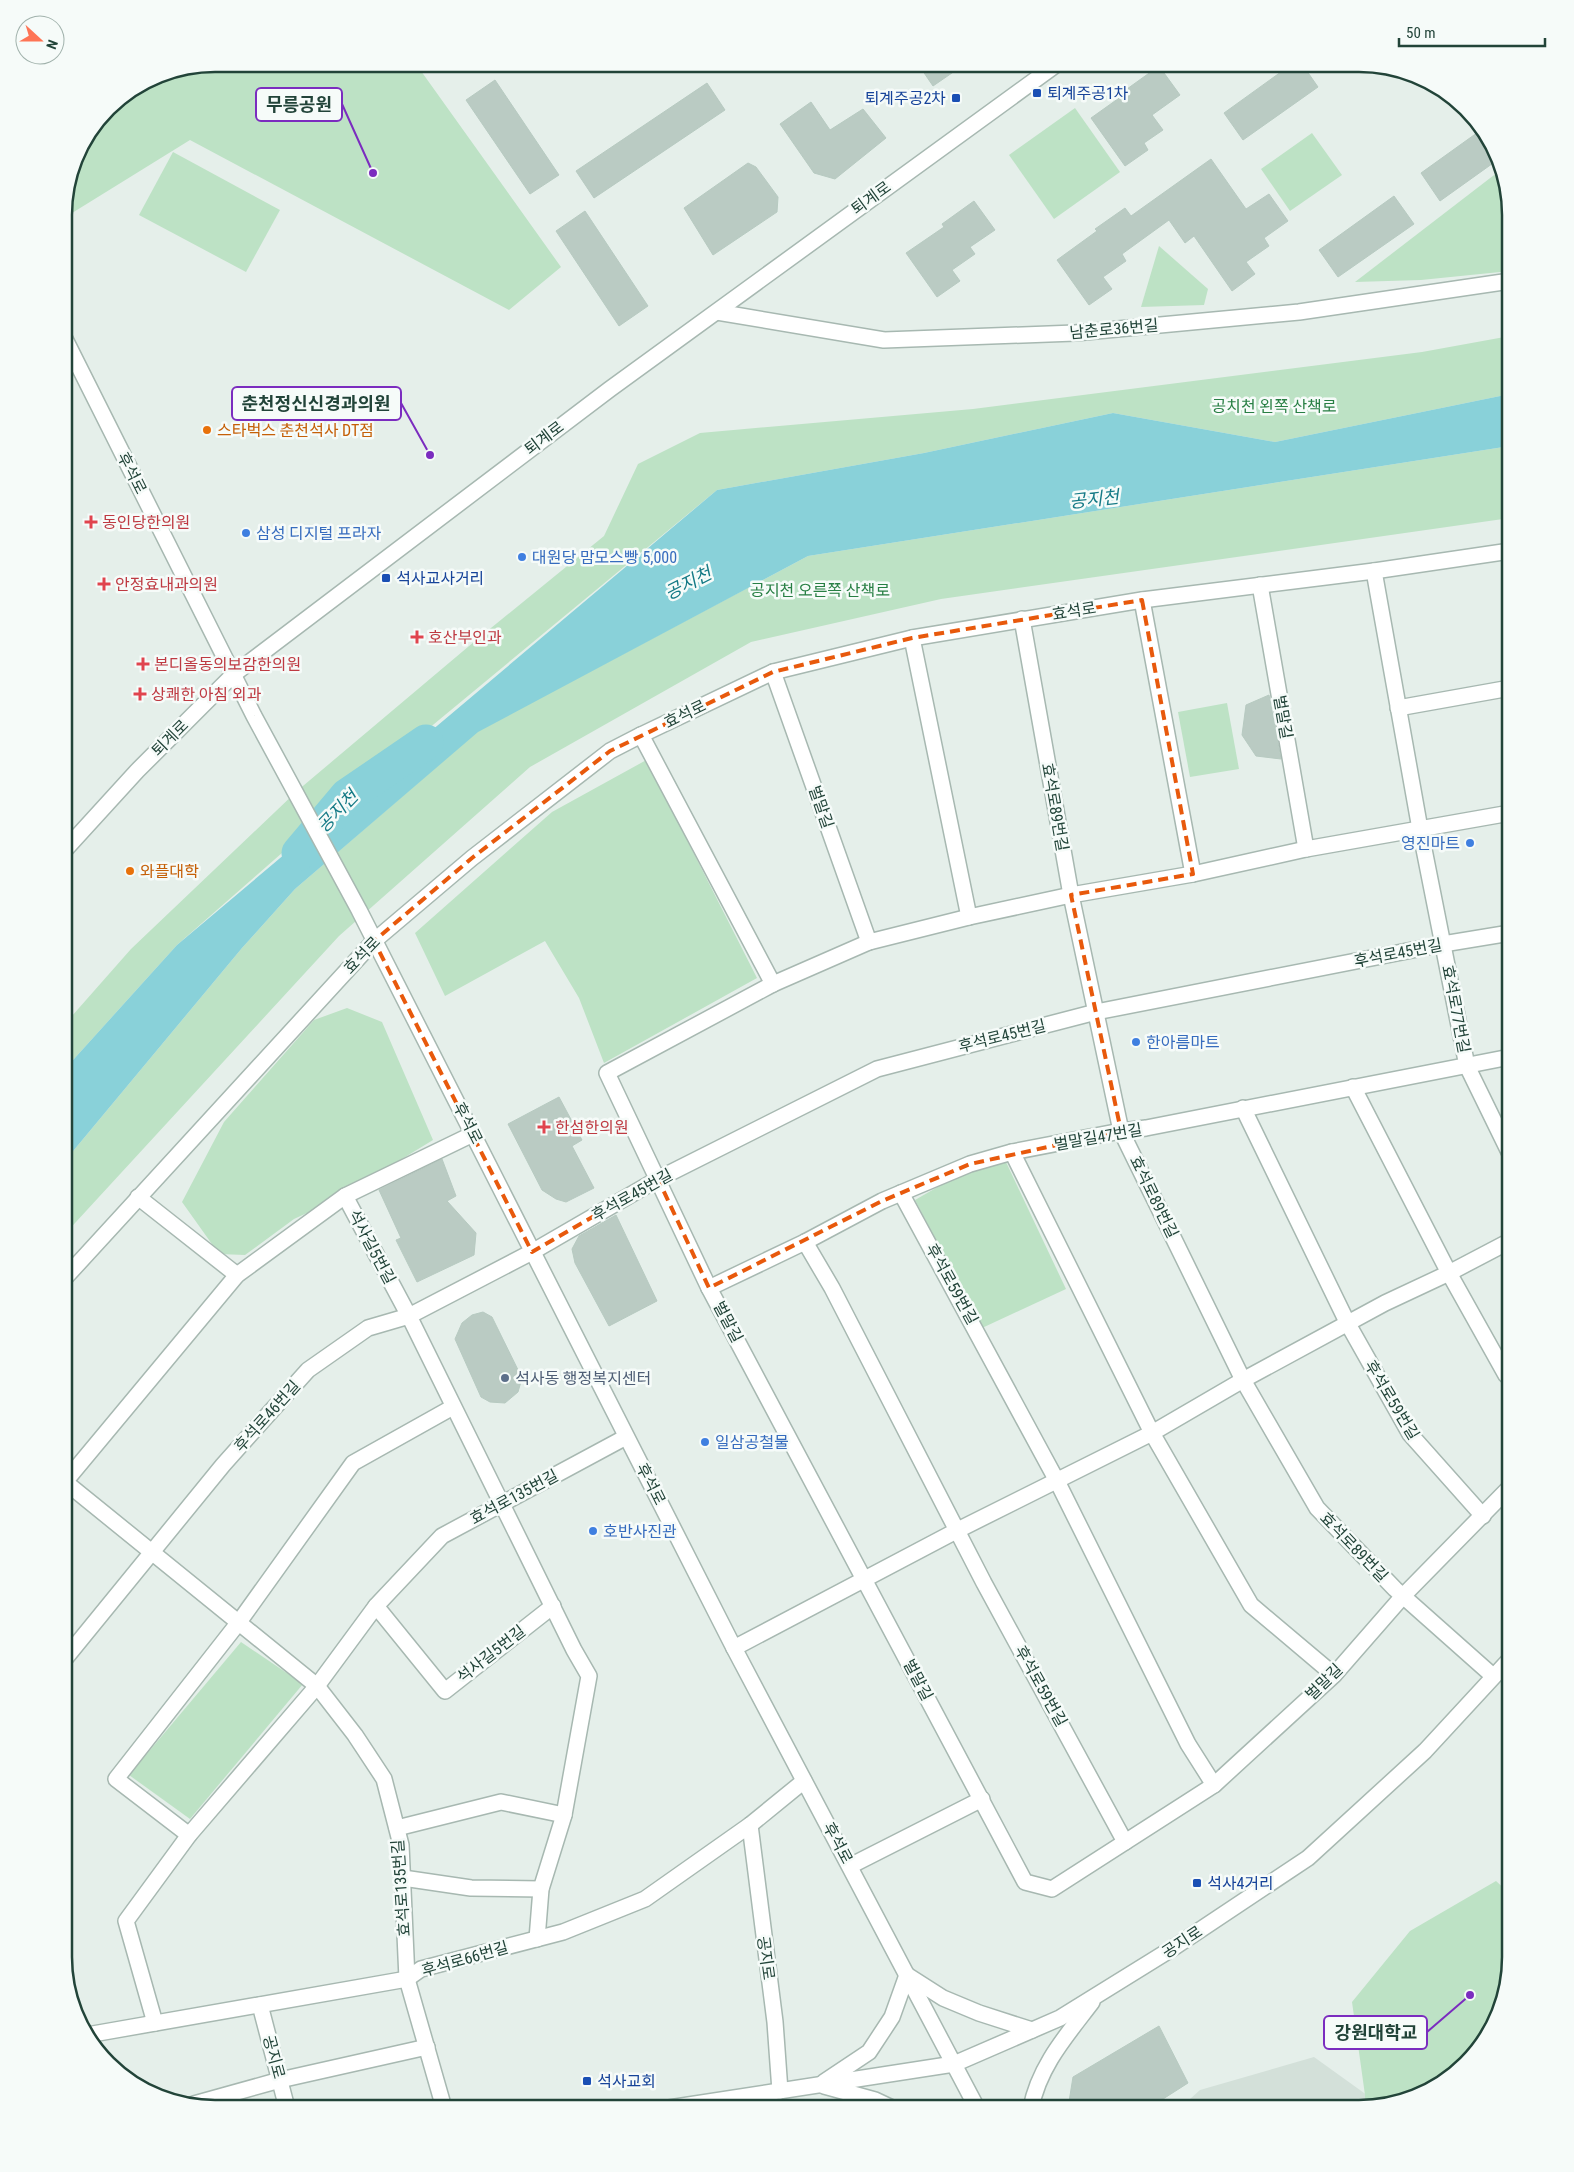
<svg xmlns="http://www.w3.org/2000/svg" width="1574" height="2172" font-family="'Roboto Condensed','Noto Sans KR',sans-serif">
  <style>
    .built { fill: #d3e0d9 }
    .green { fill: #bde2c5 }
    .water { fill: #89d1d9 }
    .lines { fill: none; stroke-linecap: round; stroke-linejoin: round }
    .river { stroke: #89d1d9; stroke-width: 35 }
    .building { fill: #bacbc3; stroke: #b7cac1 }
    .minor-casing { stroke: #a7b8b1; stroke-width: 18 }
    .minor { stroke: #fff; stroke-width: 15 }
    .marked { fill: none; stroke: #e8590c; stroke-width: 4; stroke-dasharray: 10 6; stroke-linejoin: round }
    .transit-dot { fill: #1a4fb4; stroke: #f6fbf9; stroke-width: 2 }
    .food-dot { fill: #e8710a; stroke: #f6fbf9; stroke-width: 2 }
    .health-dot { fill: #e0444e; stroke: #f6fbf9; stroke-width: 2 }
    .shop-dot { fill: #3f7fe0; stroke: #f6fbf9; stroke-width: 2 }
    .service-dot { fill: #5c6f8a; stroke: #f6fbf9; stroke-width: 2 }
    .labels { text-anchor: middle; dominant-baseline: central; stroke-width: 5; stroke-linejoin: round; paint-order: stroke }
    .transit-label { font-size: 16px; fill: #164399; stroke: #f6fbf9; text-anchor: start }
    .street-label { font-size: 16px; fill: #224439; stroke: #f6fbf9 }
    .park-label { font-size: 16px; fill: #287f44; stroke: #f6fbf9 }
    .food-label { font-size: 16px; fill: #c56008; stroke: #f6fbf9; text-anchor: start }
    .health-label { font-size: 16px; fill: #be3a42; stroke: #f6fbf9; text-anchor: start }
    .shop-label { font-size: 16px; fill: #366cbe; stroke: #f6fbf9; text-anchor: start }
    .service-label { font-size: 16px; fill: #4e5e75; stroke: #f6fbf9; text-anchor: start }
    .water-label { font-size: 18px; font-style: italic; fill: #157a86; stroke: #f6fbf9 }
    .rim { fill: none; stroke: #224439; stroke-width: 2.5 }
    .leader { fill: none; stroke: #7b2cbf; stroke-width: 2 }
    .callout-dot { fill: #7b2cbf; stroke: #f6fbf9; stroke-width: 2 }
    .callout { fill: #f6fbf9; stroke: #7b2cbf; stroke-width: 2 }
    .callout-label { font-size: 18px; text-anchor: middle; font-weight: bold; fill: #224439 }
  </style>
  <rect width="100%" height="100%" fill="#e5efea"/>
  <path class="built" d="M1314 2057 1378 2103 1359 2108H1180L1200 2090Z"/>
  <g class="green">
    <path d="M215 64H416L561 267 509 310 190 140 64 218V205L80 148 115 102 158 75Z"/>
    <path d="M1075 108 1120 172 1054 219 1009 155Z"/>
    <path d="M1312 133 1342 175 1290 211 1261 169Z"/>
    <path d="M173 152 280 210 246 272 139 215Z"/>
    <path d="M1498 172 1510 215V271L1421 280 1355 282Z"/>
    <path d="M1159 246 1208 289 1204 305 1141 307Z"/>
    <path d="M1510 336V394L1275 442 1113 413 924 453 717 490 347 796 177 945 64 1070V1025L131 949 297 791 475 641 604 536 638 464 700 433 973 409 1422 352Z"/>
    <path d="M1510 446V518L941 599 751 642 530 767 339 936 64 1235V1162L242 948 295 889 478 731 808 556Z"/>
    <path d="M1227 703 1239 769 1190 777 1178 712Z"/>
    <path d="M650 758 689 844 757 978 604 1063 579 998 545 941 445 996 415 933 552 812Z"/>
    <path d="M347 1008 382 1022 433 1140 333 1201 294 1219 245 1255 219 1254 182 1202 224 1122 314 1020Z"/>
    <path d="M1006 1162 1066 1289 982 1328 915 1200 962 1173Z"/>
    <path d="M241 1642 303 1684 190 1819 129 1775Z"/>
    <path d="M1496 1881 1510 1894V1957L1490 2033 1435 2088 1365 2107V2095L1352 2002 1410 1931Z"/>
  </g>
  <path class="water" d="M1510 394V446L808 556 478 732 295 889 242 948 64 1162V1070L177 945 717 490 924 453 1113 413 1275 442Z"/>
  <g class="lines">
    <path class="river" d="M299 853 347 796 426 742"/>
  </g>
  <g class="building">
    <path d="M918 64H965L933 86Z"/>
    <path d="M1292 64H1302L1318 87 1243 140 1224 113Z"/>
    <path d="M1159 66 1180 95 1152 115 1163 130 1144 143 1148 150 1125 166 1091 118 1129 91 1127 89Z"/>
    <path d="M495 80 559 175 530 194 466 100Z"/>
    <path d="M707 83 725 110 594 198 576 171Z"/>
    <path d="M811 102 830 130 863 109 886 138 835 179 814 173 780 124Z"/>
    <path d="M1481 130 1490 139 1496 161 1440 201 1421 173Z"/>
    <path d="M1211 159 1246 209 1269 194 1288 221 1264 238 1269 246 1246 262 1255 274 1232 291 1194 236 1185 243 1169 220 1122 254 1126 261 1103 277 1112 289 1089 305 1057 260 1097 231 1095 229 1125 208 1131 216Z"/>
    <path d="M748 163 756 167 778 197 777 212 713 255 684 208Z"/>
    <path d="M1394 196 1414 224 1338 277 1319 250Z"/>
    <path d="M974 201 995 230 970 247 975 254 952 270 960 281 937 297 906 253 944 227 942 224Z"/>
    <path d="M585 211 648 306 619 326 556 231Z"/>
    <path d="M1269 695 1281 759 1256 756 1242 735 1246 705Z"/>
    <path d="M559 1097 582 1140 572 1146 594 1188 566 1202 556 1199 542 1190 508 1124Z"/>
    <path d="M442 1159 456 1196 447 1201 476 1233 474 1255 417 1282 396 1240 401 1238 379 1190Z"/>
    <path d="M616 1215 657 1301 609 1326 575 1263 572 1249 579 1236Z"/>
    <path d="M483 1312 492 1317 522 1378 518 1392 505 1403 490 1402 481 1397 455 1339 462 1323 472 1315Z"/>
    <path d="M1159 2026 1188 2083 1149 2108H1068L1073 2077Z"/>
  </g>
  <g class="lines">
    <defs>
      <g id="minor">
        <path d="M717 312 884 340 1075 333 1299 312 1510 281"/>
        <path d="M64 337 254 716 359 910 734 1648 977 2108"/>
        <path d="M1374 571 1420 829 1467 1066 1510 1154"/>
        <path d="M1260 585 1306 849"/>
        <path d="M1142 600 1193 874"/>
        <path d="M1022 619 1071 895 1121 1131 1243 1380 1317 1508 1395 1589 1493 1676"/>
        <path d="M912 638 969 917"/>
        <path d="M773 672 869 942"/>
        <path d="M1398 708 1510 688"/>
        <path d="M641 735 773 984"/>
        <path d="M64 851 137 771 234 674 610 389 1057 64"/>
        <path d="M1353 1087 1449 1273 1506 1375 1510 1379"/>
        <path d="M1243 1108 1348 1324 1410 1434 1483 1516"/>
        <path d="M1012 1152 1152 1433 1251 1605 1334 1675"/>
        <path d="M901 1193 1057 1481 1188 1744 1214 1785"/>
        <path d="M345 1196 409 1316 574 1650 589 1676 564 1815 541 1889 537 1939"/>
        <path d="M138 1197 237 1275"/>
        <path d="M805 1242 832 1288 984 1583 1125 1842"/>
        <path d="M64 1279 374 941 472 858 610 751 641 735 773 672 912 638 1142 600 1374 571 1510 551"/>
        <path d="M709 1288 805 1242 882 1201 970 1164 1012 1152 1121 1131 1146 1128 1510 1057"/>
        <path d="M64 1481 317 1686 355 1735 384 1779 401 1845 407 1979 444 2108"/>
        <path d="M64 1483 237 1275 345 1196 473 1134"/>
        <path d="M1510 1487 1403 1596 1334 1675 1214 1785 1052 1889 1025 1882 709 1288 607 1073 773 984 869 942 969 917 1071 895 1193 874 1306 849 1510 813"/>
        <path d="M376 1606 445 1691 553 1606"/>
        <path d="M734 1648 956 1531 1152 1433 1243 1380 1385 1303 1449 1273 1510 1241"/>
        <path d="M64 1660 223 1465 308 1370 368 1328 409 1316 532 1252 658 1179 877 1069 1096 1012 1443 944 1510 933"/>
        <path d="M750 1825 775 2022 780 2091"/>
        <path d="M397 1828 501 1802 564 1815"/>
        <path d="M189 1835 116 1779 239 1622 353 1463 453 1407"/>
        <path d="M850 1866 982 1799"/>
        <path d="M403 1878 471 1888 541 1889"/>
        <path d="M260 2005 287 2108"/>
        <path d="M155 2023 126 1921 189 1835 317 1686 376 1606 442 1536 626 1437"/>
        <path d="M87 2035 407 1979 421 1969 563 1932 645 1899 750 1825 804 1781"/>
        <path d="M824 2082 869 2052 892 2017 907 1975 943 1998 979 2013 1032 2030"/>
        <path d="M824 2086 875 2100 892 2108"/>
        <path d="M194 2104 280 2080 427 2047"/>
        <path d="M669 2108 954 2064 1060 2018 1173 1948 1308 1858 1425 1751 1510 1659"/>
        <path d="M1031 2108C1039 2066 1067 2035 1092 2002"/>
      </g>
    </defs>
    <use href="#minor" class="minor-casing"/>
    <use href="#minor" class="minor"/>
  </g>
  <path class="marked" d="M1142 600 1193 874 1071 895 1121 1131 970 1164 882 1201 709 1288 658 1179 532 1252 374 941 472 858 610 751 773 672 912 638Z"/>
  <g class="transit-dot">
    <rect x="1032" y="88" width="10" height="10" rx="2.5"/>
    <rect x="951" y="93" width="10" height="10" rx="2.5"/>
    <rect x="381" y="573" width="10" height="10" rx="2.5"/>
    <rect x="1192" y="1878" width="10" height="10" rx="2.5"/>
    <rect x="582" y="2076" width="10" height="10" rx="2.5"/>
  </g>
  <g class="food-dot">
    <circle cx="207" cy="430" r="5"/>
    <circle cx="130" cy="871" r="5"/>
  </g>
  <g class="health-dot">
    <path d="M88.5 514.5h5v5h5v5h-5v5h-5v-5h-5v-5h5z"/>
    <path d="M101.5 576.5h5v5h5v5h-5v5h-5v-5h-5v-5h5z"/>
    <path d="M414.5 629.5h5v5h5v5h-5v5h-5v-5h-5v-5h5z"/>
    <path d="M140.5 656.5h5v5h5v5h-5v5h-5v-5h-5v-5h5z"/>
    <path d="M137.5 686.5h5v5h5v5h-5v5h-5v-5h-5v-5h5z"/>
    <path d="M541.5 1119.5h5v5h5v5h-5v5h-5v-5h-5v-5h5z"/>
  </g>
  <g class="shop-dot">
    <circle cx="246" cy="533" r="5"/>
    <circle cx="522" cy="557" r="5"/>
    <circle cx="1470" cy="843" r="5"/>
    <circle cx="1136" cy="1042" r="5"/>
    <circle cx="705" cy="1442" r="5"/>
    <circle cx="593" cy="1531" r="5"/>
  </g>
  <circle class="service-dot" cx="505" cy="1378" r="5"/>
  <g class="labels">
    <g class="transit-label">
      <text x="1047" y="93">퇴계주공1차</text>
      <text x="946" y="98" text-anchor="end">퇴계주공2차</text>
      <text x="396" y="578">석사교사거리</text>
      <text x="1207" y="1883">석사4거리</text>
      <text x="597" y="2081">석사교회</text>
    </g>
    <g class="street-label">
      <text transform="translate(871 198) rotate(-36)">퇴계로</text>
      <text transform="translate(1114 329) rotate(-5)">남춘로36번길</text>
      <text transform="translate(544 438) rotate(-37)">퇴계로</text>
      <text transform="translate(132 473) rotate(63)">후석로</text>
      <text transform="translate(1074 611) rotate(-9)">효석로</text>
      <text transform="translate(685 714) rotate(-26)">효석로</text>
      <text transform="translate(1283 717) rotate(80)">벌말길</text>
      <text transform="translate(170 738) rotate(-45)">퇴계로</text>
      <text transform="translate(821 807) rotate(71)">벌말길</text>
      <text transform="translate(1055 807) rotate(80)">효석로89번길</text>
      <text transform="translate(1398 953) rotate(-11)">후석로45번길</text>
      <text transform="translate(362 955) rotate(-46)">효석로</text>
      <text transform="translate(1456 1009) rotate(79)">효석로77번길</text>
      <text transform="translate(1002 1036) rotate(-14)">후석로45번길</text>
      <text transform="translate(468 1123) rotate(63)">후석로</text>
      <text transform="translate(1098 1137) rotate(-10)">벌말길47번길</text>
      <text transform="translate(632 1195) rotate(-29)">후석로45번길</text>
      <text transform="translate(1154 1197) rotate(64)">효석로89번길</text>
      <text transform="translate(372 1247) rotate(62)">석사길5번길</text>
      <text transform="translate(952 1284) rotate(61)">후석로59번길</text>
      <text transform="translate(728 1322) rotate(62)">벌말길</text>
      <text transform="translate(1392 1400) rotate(59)">후석로59번길</text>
      <text transform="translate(267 1416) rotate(-48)">후석로46번길</text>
      <text transform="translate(651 1484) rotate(63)">후석로</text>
      <text transform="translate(514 1497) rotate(-28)">효석로135번길</text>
      <text transform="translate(1354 1547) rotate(46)">효석로89번길</text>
      <text transform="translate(491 1654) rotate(-38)">석사길5번길</text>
      <text transform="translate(918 1680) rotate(62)">벌말길</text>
      <text transform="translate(1324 1682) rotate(-44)">벌말길</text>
      <text transform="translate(1041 1686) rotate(61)">후석로59번길</text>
      <text transform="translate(838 1843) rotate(62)">후석로</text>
      <text transform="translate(401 1888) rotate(-94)">효석로135번길</text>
      <text transform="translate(1182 1942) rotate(-33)">공지로</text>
      <text transform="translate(766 1958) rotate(82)">공지로</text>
      <text transform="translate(465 1959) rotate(-16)">후석로66번길</text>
      <text transform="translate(274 2057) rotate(75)">공지로</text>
    </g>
    <g class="park-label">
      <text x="1274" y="406">공치천 왼쪽 산책로</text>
      <text x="820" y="590">공지천 오른쪽 산책로</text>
    </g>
    <g class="food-label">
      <text x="217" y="430">스타벅스 춘천석사 DT점</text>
      <text x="140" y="871">와플대학</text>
    </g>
    <g class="health-label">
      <text x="102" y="522">동인당한의원</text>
      <text x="115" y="584">안정효내과의원</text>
      <text x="428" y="637">호산부인과</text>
      <text x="154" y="664">본디올동의보감한의원</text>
      <text x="151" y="694">상쾌한 아침 외과</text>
      <text x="555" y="1127">한섬한의원</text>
    </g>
    <g class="shop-label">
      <text x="256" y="533">삼성 디지털 프라자</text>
      <text x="532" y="557">대원당 맘모스빵 5,000</text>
      <text x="1460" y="843" text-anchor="end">영진마트</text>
      <text x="1146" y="1042">한아름마트</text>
      <text x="715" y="1442">일삼공철물</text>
      <text x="603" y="1531">호반사진관</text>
    </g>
    <g class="service-label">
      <text x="515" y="1378">석사동 행정복지센터</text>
    </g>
    <g class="water-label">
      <text transform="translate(1094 499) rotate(-6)">공지천</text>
      <text transform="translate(688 583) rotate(-27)">공지천</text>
      <text transform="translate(337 811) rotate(-46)">공지천</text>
    </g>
  </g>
  <path d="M0 0H1574V2172H0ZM215 72H1359A143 143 0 0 1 1502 215V1957A143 143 0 0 1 1359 2100H215A143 143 0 0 1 72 1957V215A143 143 0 0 1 215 72Z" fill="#f6fbf9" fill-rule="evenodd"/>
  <path class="rim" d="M215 72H1359A143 143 0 0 1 1502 215V1957A143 143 0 0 1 1359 2100H215A143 143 0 0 1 72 1957V215A143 143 0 0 1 215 72Z"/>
  <path class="leader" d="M373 173L342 104M430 455L401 403M1470 1995L1427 2032"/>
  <g class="callout-dot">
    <circle cx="373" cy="173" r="5"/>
    <circle cx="430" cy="455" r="5"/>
    <circle cx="1470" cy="1995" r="5"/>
  </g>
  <g class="callout">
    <rect x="256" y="88" width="86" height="33" rx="5"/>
    <rect x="232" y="387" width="169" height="33" rx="5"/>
    <rect x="1324" y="2016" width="103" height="33" rx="5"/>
  </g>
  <g class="callout-label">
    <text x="299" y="111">무릉공원</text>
    <text x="316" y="410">춘천정신신경과의원</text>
    <text x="1376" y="2039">강원대학교</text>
  </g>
  <g transform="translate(40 40) rotate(111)"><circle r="24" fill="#f6fbf9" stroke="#a1b2ac"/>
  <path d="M0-4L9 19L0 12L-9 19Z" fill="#fe7455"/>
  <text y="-8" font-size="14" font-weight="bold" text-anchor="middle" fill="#224439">N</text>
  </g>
  <path d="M1399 38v8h146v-8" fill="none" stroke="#224439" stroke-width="2.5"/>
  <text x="1406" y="38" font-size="15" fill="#224439" stroke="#f6fbf9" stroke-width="4" paint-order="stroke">50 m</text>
</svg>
